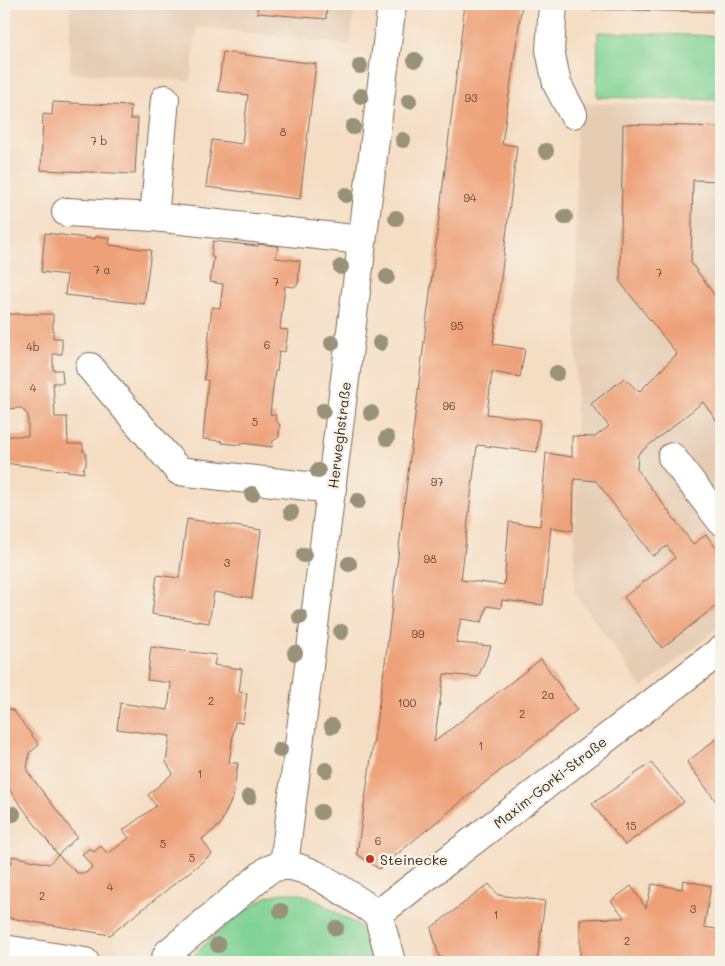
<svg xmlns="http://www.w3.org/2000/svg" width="725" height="966" font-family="Mali,sans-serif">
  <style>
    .built { fill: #e5ccb3 }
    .green { fill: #81d395; stroke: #5e7e5a }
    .building { fill: #eea178 }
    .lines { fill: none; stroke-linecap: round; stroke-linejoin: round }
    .minor-casing { stroke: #7c6958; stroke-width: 30 }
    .minor { stroke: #fff; stroke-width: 28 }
    .tree { fill: #989279 }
    .poi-dot { fill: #c8321e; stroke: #f7f3e8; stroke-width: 2 }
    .labels { text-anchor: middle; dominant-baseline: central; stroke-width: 5; stroke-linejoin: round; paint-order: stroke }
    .number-label { font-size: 11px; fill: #684834 }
    .street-label { font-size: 14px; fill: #3b2a1e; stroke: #f7f3e8 }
    .poi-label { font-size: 14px; fill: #3b2a1e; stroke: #f7f3e8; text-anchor: start }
  </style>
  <rect width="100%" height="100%" fill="#f7f3e8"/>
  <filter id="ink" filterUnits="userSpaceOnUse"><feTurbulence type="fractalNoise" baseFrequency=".02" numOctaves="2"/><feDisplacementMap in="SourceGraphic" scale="10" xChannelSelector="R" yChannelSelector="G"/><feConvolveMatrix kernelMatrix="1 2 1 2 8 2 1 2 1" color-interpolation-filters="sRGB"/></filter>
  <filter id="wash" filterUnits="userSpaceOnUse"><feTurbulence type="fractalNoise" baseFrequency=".0096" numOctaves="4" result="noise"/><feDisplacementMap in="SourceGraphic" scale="20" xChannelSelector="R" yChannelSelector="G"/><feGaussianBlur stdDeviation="1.12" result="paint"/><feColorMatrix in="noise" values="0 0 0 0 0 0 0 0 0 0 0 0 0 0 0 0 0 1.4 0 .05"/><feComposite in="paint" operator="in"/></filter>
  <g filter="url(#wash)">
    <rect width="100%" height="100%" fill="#f5ddc3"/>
    <g class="built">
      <path d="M70 4H355L350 45 196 26 191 81 70 72Z"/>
      <path d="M576 103 721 106V626L642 688 574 591 576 434Z"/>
    </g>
    <g class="green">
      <path d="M598 32 721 36V100L597 97Z"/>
      <path d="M282 893H295L309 896 359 926 365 934 372 962H190C195 948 251 905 267 897 271 895 277 894 282 893Z"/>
    </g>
    <g id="blocks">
      <g class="building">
        <path d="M258 4H327L326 19 257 13Z"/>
        <path d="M465 4H522L502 144 517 146 493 344 525 349 520 377 492 372 487 414 540 420 537 452 477 445 461 580 504 585 509 522 540 526 546 453 572 457V436L595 437 609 426 591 404 624 378 639 392 677 354 620 282 623 124 721 127V181L693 180 691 263 721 304V427L703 402 638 454 637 469 693 544 706 535 721 554V602L662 648 624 597 675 558 667 546 653 556 596 481 574 479 573 531 551 527 543 605 502 600 501 608 487 606 482 622 461 619 456 643 491 646 478 677 444 674 434 742 541 659 577 710 473 792 379 869 357 854 385 663Z"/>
        <path d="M591 4H721V12L591 9Z"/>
        <path d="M223 52 316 64 300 199 206 187 212 140 242 144 248 95 218 91Z"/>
        <path d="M53 102 131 106 130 119H138L135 174 41 170 43 114 52 115Z"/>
        <path d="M45 233 95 239 96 236 110 238 109 245 151 250 144 304 65 295 67 275 41 272Z"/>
        <path d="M213 241 258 246V244L278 246 276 258 300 261 298 284 294 287 285 286 280 329 288 330 285 352 279 351 277 371H275L270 414 276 415 275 420 280 425 279 437 273 441 272 447 241 443V445L222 443V441L203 439 208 380H204L212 307 220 308 223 284 210 282 214 257H211Z"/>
        <path d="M4 314H53V338H62V354H53V370H62L63 383H53L55 417H67L68 444H83V451L86 453V466L83 468 84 473 4 463V436H28V415L21 408 4 409Z"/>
        <path d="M187 519 261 530 252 598 214 592 209 623 152 614 157 575 179 578Z"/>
        <path d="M151 647 216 655 214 665 242 669 239 692 247 693 243 723 235 722 229 763H238L233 797 220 825 202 839 212 854 110 935 4 917V862L12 863V856L49 864 58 855 77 873H86L92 867 82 854 90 848 94 852 101 846 108 854 129 838 123 830 156 806 148 795 173 773 166 762 170 736 117 729 120 703 168 710 171 683 147 680Z"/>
        <path d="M4 708 13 710 39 745 29 753 27 771 77 837 58 855 5 784Z"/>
        <path d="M721 735V808L687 762Z"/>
        <path d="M651 763 684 802 625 845 592 804Z"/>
        <path d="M683 880 711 886 704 927 721 930V962H580V919L625 918 611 901 631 886 646 908 652 884 682 889Z"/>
        <path d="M489 884 498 895 545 901 537 962H469L439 957 431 928Z"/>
      </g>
    </g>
  </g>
  <g filter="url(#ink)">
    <use href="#blocks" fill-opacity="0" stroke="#7c6958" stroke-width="1"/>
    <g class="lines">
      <defs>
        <g id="minor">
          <path d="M553 4 550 50 557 84 573 114"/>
          <path d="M66 212 154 217 362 240"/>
          <path d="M154 217 165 99"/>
          <path d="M90 367 179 471 332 489"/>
          <path d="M672 457 721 521"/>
          <path d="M284 865 392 4"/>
          <path d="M378 914 721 650"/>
          <path d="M4 949 85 962"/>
          <path d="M164 962 168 953 268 870C273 868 278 866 283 866 308 863 357 901 378 914L391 962"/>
        </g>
      </defs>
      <use href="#minor" class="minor-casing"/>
      <use href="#minor" class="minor"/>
    </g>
    <g class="tree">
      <circle cx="415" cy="60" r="8"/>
      <circle cx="360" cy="66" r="8"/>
      <circle cx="361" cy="96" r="8"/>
      <circle cx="409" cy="101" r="8"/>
      <circle cx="353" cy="127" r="8"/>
      <circle cx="403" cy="140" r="8"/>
      <circle cx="546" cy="151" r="8"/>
      <circle cx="346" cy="195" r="8"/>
      <circle cx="565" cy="217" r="8"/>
      <circle cx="396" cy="218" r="8"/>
      <circle cx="341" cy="267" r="8"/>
      <circle cx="387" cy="277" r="8"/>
      <circle cx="332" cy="343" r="8"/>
      <circle cx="380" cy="343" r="8"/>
      <circle cx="557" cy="373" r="8"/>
      <circle cx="323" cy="411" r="8"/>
      <circle cx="371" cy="413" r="8"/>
      <circle cx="387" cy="438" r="8"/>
      <circle cx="318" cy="471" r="8"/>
      <circle cx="252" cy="494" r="8"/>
      <circle cx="358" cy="501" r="8"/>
      <circle cx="291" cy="512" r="8"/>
      <circle cx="304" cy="555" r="8"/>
      <circle cx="349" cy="564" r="8"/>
      <circle cx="300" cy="617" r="8"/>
      <circle cx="341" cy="632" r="8"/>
      <circle cx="295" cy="653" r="8"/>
      <circle cx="332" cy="726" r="8"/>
      <circle cx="280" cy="750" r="8"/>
      <circle cx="326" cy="770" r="8"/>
      <circle cx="249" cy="797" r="8"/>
      <circle cx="321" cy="812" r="8"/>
      <circle cx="13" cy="814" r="8"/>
      <circle cx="281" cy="911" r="8"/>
      <circle cx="336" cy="928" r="8"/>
      <circle cx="218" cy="945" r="8"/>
    </g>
  </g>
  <circle class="poi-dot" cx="370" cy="859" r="5"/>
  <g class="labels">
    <g class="number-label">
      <text x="471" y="97">93</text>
      <text x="283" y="131">8</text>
      <text x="99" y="140">7 b</text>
      <text x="470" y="197">94</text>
      <text x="102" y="269">7 a</text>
      <text x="659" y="272">7</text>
      <text x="276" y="281">7</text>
      <text x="457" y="325">95</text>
      <text x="267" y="344">6</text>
      <text x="33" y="346">4b</text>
      <text x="33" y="387">4</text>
      <text x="449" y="405">96</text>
      <text x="255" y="421">5</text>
      <text x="437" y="481">97</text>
      <text x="430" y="558">98</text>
      <text x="227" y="562">3</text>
      <text x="418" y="633">99</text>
      <text x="548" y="694">2a</text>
      <text x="211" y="700">2</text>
      <text x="407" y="702">100</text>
      <text x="522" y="713">2</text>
      <text x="481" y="745">1</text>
      <text x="200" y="773">1</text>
      <text x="631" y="825">15</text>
      <text x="378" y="840">6</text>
      <text x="163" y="843">5</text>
      <text x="192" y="857">5</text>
      <text x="110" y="886">4</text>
      <text x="42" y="895">2</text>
      <text x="693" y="908">3</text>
      <text x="496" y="914">1</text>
      <text x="627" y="940">2</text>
    </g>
    <g class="street-label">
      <text transform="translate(339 435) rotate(-83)">Herweghstraße</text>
      <text transform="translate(550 782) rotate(-38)">Maxim-Gorki-Straße</text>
    </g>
    <g class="poi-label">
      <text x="380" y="859">Steinecke</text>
    </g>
  </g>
  <rect width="725" height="966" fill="none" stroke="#f7f3e8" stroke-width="20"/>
</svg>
